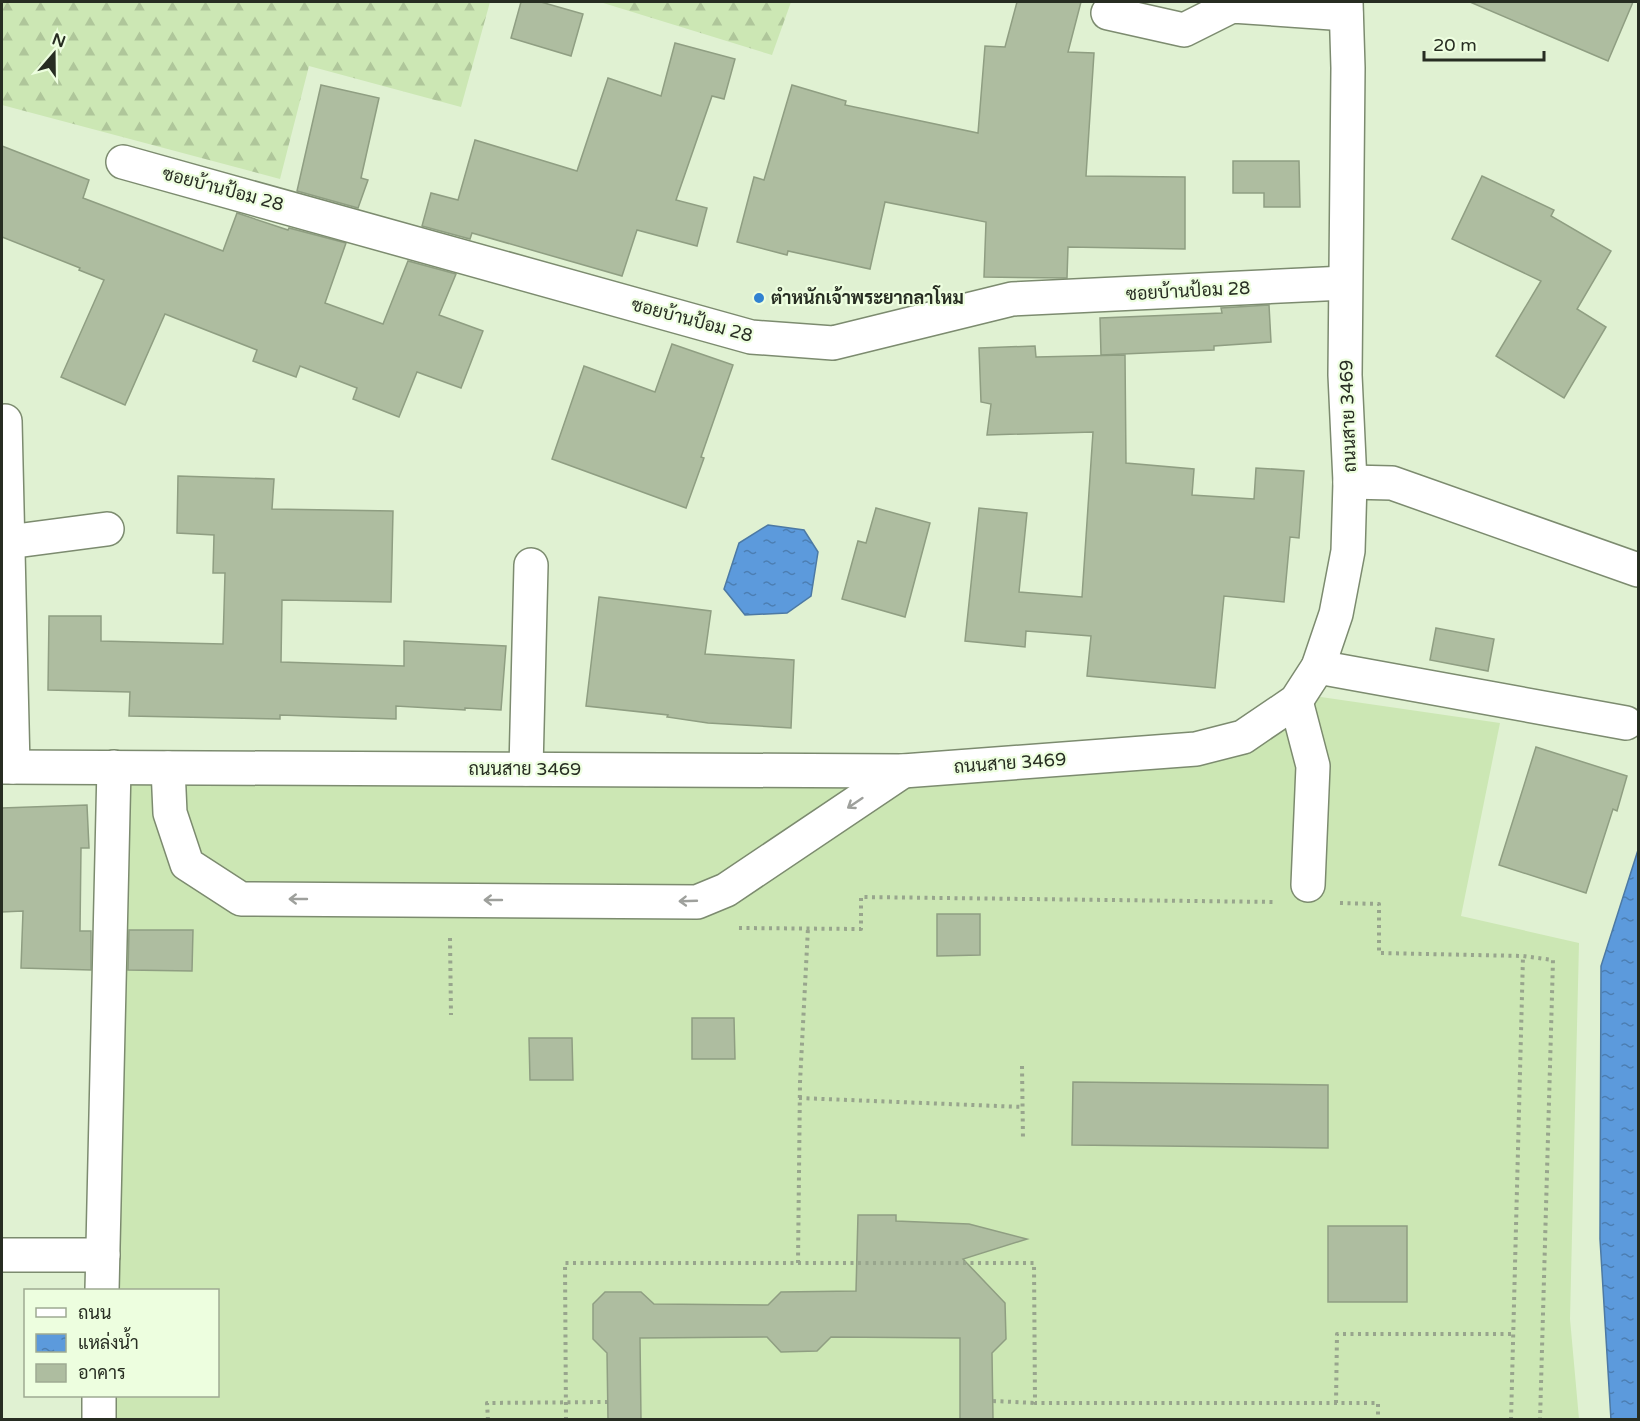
<svg xmlns="http://www.w3.org/2000/svg" width="1640" height="1421" font-family="'Varela Round',Sarabun,sans-serif">
  <style>
    .grass { fill: #cce7b4 }
    .forest { fill: url(#forest-firs) }
    .water { fill: url(#water-ripples); stroke: #4c79a4; stroke-width: 1.5 }
    .building { fill: #aebda0; stroke: #8f9e82; stroke-width: 1.5 }
    .lines { fill: none; stroke-linecap: round; stroke-linejoin: round }
    .minor-casing { stroke: #7c8b6f; stroke-width: 36 }
    .path { stroke: #98a58d; stroke-width: 4; stroke-dasharray: 3 4.5; stroke-linecap: butt }
    .minor { stroke: #fff; stroke-width: 33 }
    .oneway { stroke: #9ea09c }
    .poi-dot { fill: #3182d1; stroke: #edfedf; stroke-width: 2 }
    .labels { text-anchor: middle; dominant-baseline: central; stroke-width: 4.5; stroke-linejoin: round; paint-order: stroke }
    .street-label { font-size: 18px; fill: #272d22; stroke: #edfedf }
    .poi-label { font-size: 18px; font-weight: bold; fill: #272d22; stroke: #edfedf; text-anchor: start }
  </style>
  <defs>
    <pattern id="forest-firs" width="22" height="20" patternUnits="userSpaceOnUse" patternTransform="scale(1.5)"><rect width="22" height="20" fill="#cce7b4"/><path d="M5 1l3.5 6h-7zM16 11l3.5 6h-7z" fill="#afc69a"/></pattern>
    <pattern id="water-ripples" width="26" height="14" patternUnits="userSpaceOnUse" patternTransform="scale(1.5)"><rect width="26" height="14" fill="#5c9adc"/><path d="M2 4q2-2 4 0t4 0M15 11q2-2 4 0t4 0" fill="none" stroke="#4c7eb2"/></pattern>
  </defs>
  <rect width="100%" height="100%" fill="#e0f1d2"/>
  <path class="grass" d="M1314 696 1500 723 1461 916 1579 943 1570 1319 1579 1419 116 1420 117 1396H218V1290H119L126 995 127 779 1174 763Z"/>
  <g class="forest">
    <path d="M2 2H490L461 107 309 66 280 179 2 105Z"/>
    <path d="M600 2H791L772 55Z"/>
  </g>
  <g class="water">
    <path d="M768 525 804 530 818 552 811 596 787 613 745 615 724 589 739 543Z"/>
    <path d="M1638 850V1419L1611 1420 1600 1239 1601 966Z"/>
  </g>
  <g class="building">
    <path d="M521 2H541L583 14 571 56 511 38Z"/>
    <path d="M1017 2H1081L1068 52 1094 53 1086 176 1185 177V249L1068 247 1067 278 984 277 986 222 885 202 870 269 788 251 787 255 737 242 754 177 764 180 792 85 846 101 845 105 978 133 985 46 1005 47Z"/>
    <path d="M1470 2H1633L1608 61Z"/>
    <path d="M675 43 735 59 724 99 712 96 676 200 707 208 697 246 637 230 622 276 472 233 470 239 422 226 431 193 458 200 475 140 577 171 608 78 661 96Z"/>
    <path d="M321 85 379 98 361 178 368 180 358 208 297 191Z"/>
    <path d="M2 146 89 180 83 198 223 251 237 213 288 230 289 228 346 243 325 303 383 324 408 261 456 274 439 315 483 331 461 388 417 372 399 417 353 399 357 388 300 366 296 377 253 361 257 350 165 314 125 405 61 377 104 280 79 270 80 268 2 237Z"/>
    <path d="M1233 161H1299L1300 207H1264V193H1233Z"/>
    <path d="M1482 176 1554 210 1551 216 1611 251 1577 309 1606 327 1564 398 1496 356 1541 281 1452 239Z"/>
    <path d="M1269 305 1271 342 1214 346V350L1101 355 1100 318 1222 313 1221 308Z"/>
    <path d="M672 344 733 365 701 457 704 458 686 508 552 459 584 366 655 392Z"/>
    <path d="M1035 346 1036 357 1125 355 1126 463 1194 469 1192 495 1254 499 1256 468 1304 471 1299 538 1290 537 1284 602 1224 596 1215 688 1087 676 1091 636 1026 631 1025 647 965 641 979 508 1027 513 1019 592 1082 597 1093 432 987 435 991 404 981 402 979 348Z"/>
    <path d="M178 476 274 479 272 509 393 511 391 602 282 600 281 662 404 666V641L506 646 501 710 465 708V710L396 706V719L280 715V719L129 716 130 692 48 690 49 616H101V641L223 644 225 573H213L214 535 177 533Z"/>
    <path d="M876 508 930 523 905 617 842 599 858 541 866 543Z"/>
    <path d="M599 597 711 611 705 654 794 660 791 728 708 723 667 717 668 715 586 706Z"/>
    <path d="M1436 628 1494 639 1488 671 1430 660Z"/>
    <path d="M1536 747 1627 776 1617 811 1613 809 1586 893 1499 865Z"/>
    <path d="M87 805 89 848H81L80 931H91V970L21 968 23 911 2 912V808Z"/>
    <path d="M937 914H980V955L937 956Z"/>
    <path d="M129 930H193L192 971 128 970Z"/>
    <path d="M692 1018H734L735 1059H692Z"/>
    <path d="M529 1038H572L573 1080H530Z"/>
    <path d="M1073 1082 1328 1085V1148L1072 1145Z"/>
    <path d="M858 1215H896V1221L969 1224 1027 1239 963 1259 1005 1303 1006 1339 992 1353 993 1419H960V1338L831 1337 817 1351 781 1352 767 1337 640 1338 641 1419H608L607 1353 593 1339V1304L605 1292H641L654 1304 768 1305 781 1292 856 1291Z"/>
    <rect x="1328" y="1226" width="79" height="76"/>
  </g>
  <g class="lines">
    <defs>
      <g id="minor">
        <path d="M1108 13 1184 30 1232 6 1346 14"/>
        <path d="M123 162 751 337 833 343 1012 299 1345 283"/>
        <path d="M5 421 13 767"/>
        <path d="M1350 482 1392 483 1638 570"/>
        <path d="M8 542 107 529"/>
        <path d="M1318 667 1626 723"/>
        <path d="M1296 701 1313 766 1308 885"/>
        <path d="M2 767 903 771 1196 749 1243 737 1296 701 1318 667 1336 614 1348 551 1350 482 1345 375 1348 68 1346 2"/>
        <path d="M168 768 170 813 187 864 241 899 697 902 726 890 903 771"/>
        <path d="M526 769 531 565"/>
        <path d="M2 1255H103"/>
        <path d="M102 1290 114 767"/>
        <path d="M99 1420V1396"/>
      </g>
    </defs>
    <use href="#minor" class="minor-casing"/>
    <g class="path">
      <path d="M1340 903 1379 904V953L1523 956 1553 960 1540 1420"/>
      <path d="M739 928 861 929V897L1276 902"/>
      <path d="M450 938 451 1015"/>
      <path d="M1022 1066 1023 1139"/>
      <path d="M799 1098 1023 1107"/>
      <path d="M798 1263 800 1082 808 928"/>
      <path d="M993 1401 1035 1403"/>
      <path d="M1336 1403 1337 1334H1513"/>
      <path d="M488 1420 487 1403 607 1402"/>
      <path d="M566 1420 565 1263H1034L1035 1403H1378V1420"/>
      <path d="M1511 1420 1523 956"/>
    </g>
    <use href="#minor" class="minor"/>
  </g>
  <defs><path id="oneway-shaft" d="M-6 0H5M1.5-3L5.5 0L1.5 3" fill="none" stroke-width="1.6" stroke-linecap="round" stroke-linejoin="round" transform="scale(1.5)"/></defs>
  <g class="oneway">
    <use href="#oneway-shaft" transform="translate(855 803) rotate(146)"/>
    <use href="#oneway-shaft" transform="translate(298 899) rotate(-180)"/>
    <use href="#oneway-shaft" transform="translate(493 900) rotate(-180)"/>
    <use href="#oneway-shaft" transform="translate(688 901) rotate(178)"/>
  </g>
  <circle class="poi-dot" cx="759" cy="298" r="6"/>
  <g class="labels">
    <g class="street-label">
      <text transform="translate(223 189) rotate(15)">ซอยบ้านป้อม 28</text>
      <text transform="translate(1188 291) rotate(-3)">ซอยบ้านป้อม 28</text>
      <text transform="translate(692 320) rotate(15)">ซอยบ้านป้อม 28</text>
      <text transform="translate(1348 416) rotate(-92)">ถนนสาย 3469</text>
      <text transform="translate(1010 763) rotate(-4)">ถนนสาย 3469</text>
      <text x="525" y="769">ถนนสาย 3469</text>
    </g>
    <g class="poi-label">
      <text x="771" y="298">ตำหนักเจ้าพระยากลาโหม</text>
    </g>
  </g>
  <rect width="1640" height="1421" fill="none" stroke="#272d22" stroke-width="6"/>
  <rect x="24" y="1289" width="195" height="108" fill="#edfedf" stroke="#9eaa93" stroke-width="1.5"/>
  <rect x="36" y="1308" width="30" height="9" fill="#ffffff" stroke="#9eaa93" stroke-width="1.5"/>
  <text x="78" y="1319" font-size="18" fill="#272d22">ถนน</text>
  <rect x="36" y="1334" width="30" height="18" fill="url(#water-ripples)" stroke="#9eaa93" stroke-width="1.5"/>
  <text x="78" y="1349" font-size="18" fill="#272d22">แหล่งน้ำ</text>
  <rect x="36" y="1364" width="30" height="18" fill="#aebda0" stroke="#9eaa93" stroke-width="1.5"/>
  <text x="78" y="1379" font-size="18" fill="#272d22">อาคาร</text>
  <g transform="translate(54 54) rotate(20)" stroke="#edfedf" stroke-width="4.5" paint-order="stroke">
  <path d="M0-4.5L10 22L0 15L-10 22Z" fill="#272d22"/>
  <text y="-9" font-size="16" font-weight="bold" text-anchor="middle" fill="#272d22">N</text>
  </g>
  <path d="M1424 51v9h120v-9" fill="none" stroke="#272d22" stroke-width="3"/>
  <text x="1433" y="51" font-size="18" fill="#272d22" stroke="#edfedf" stroke-width="4.5" paint-order="stroke">20 m</text>
</svg>
